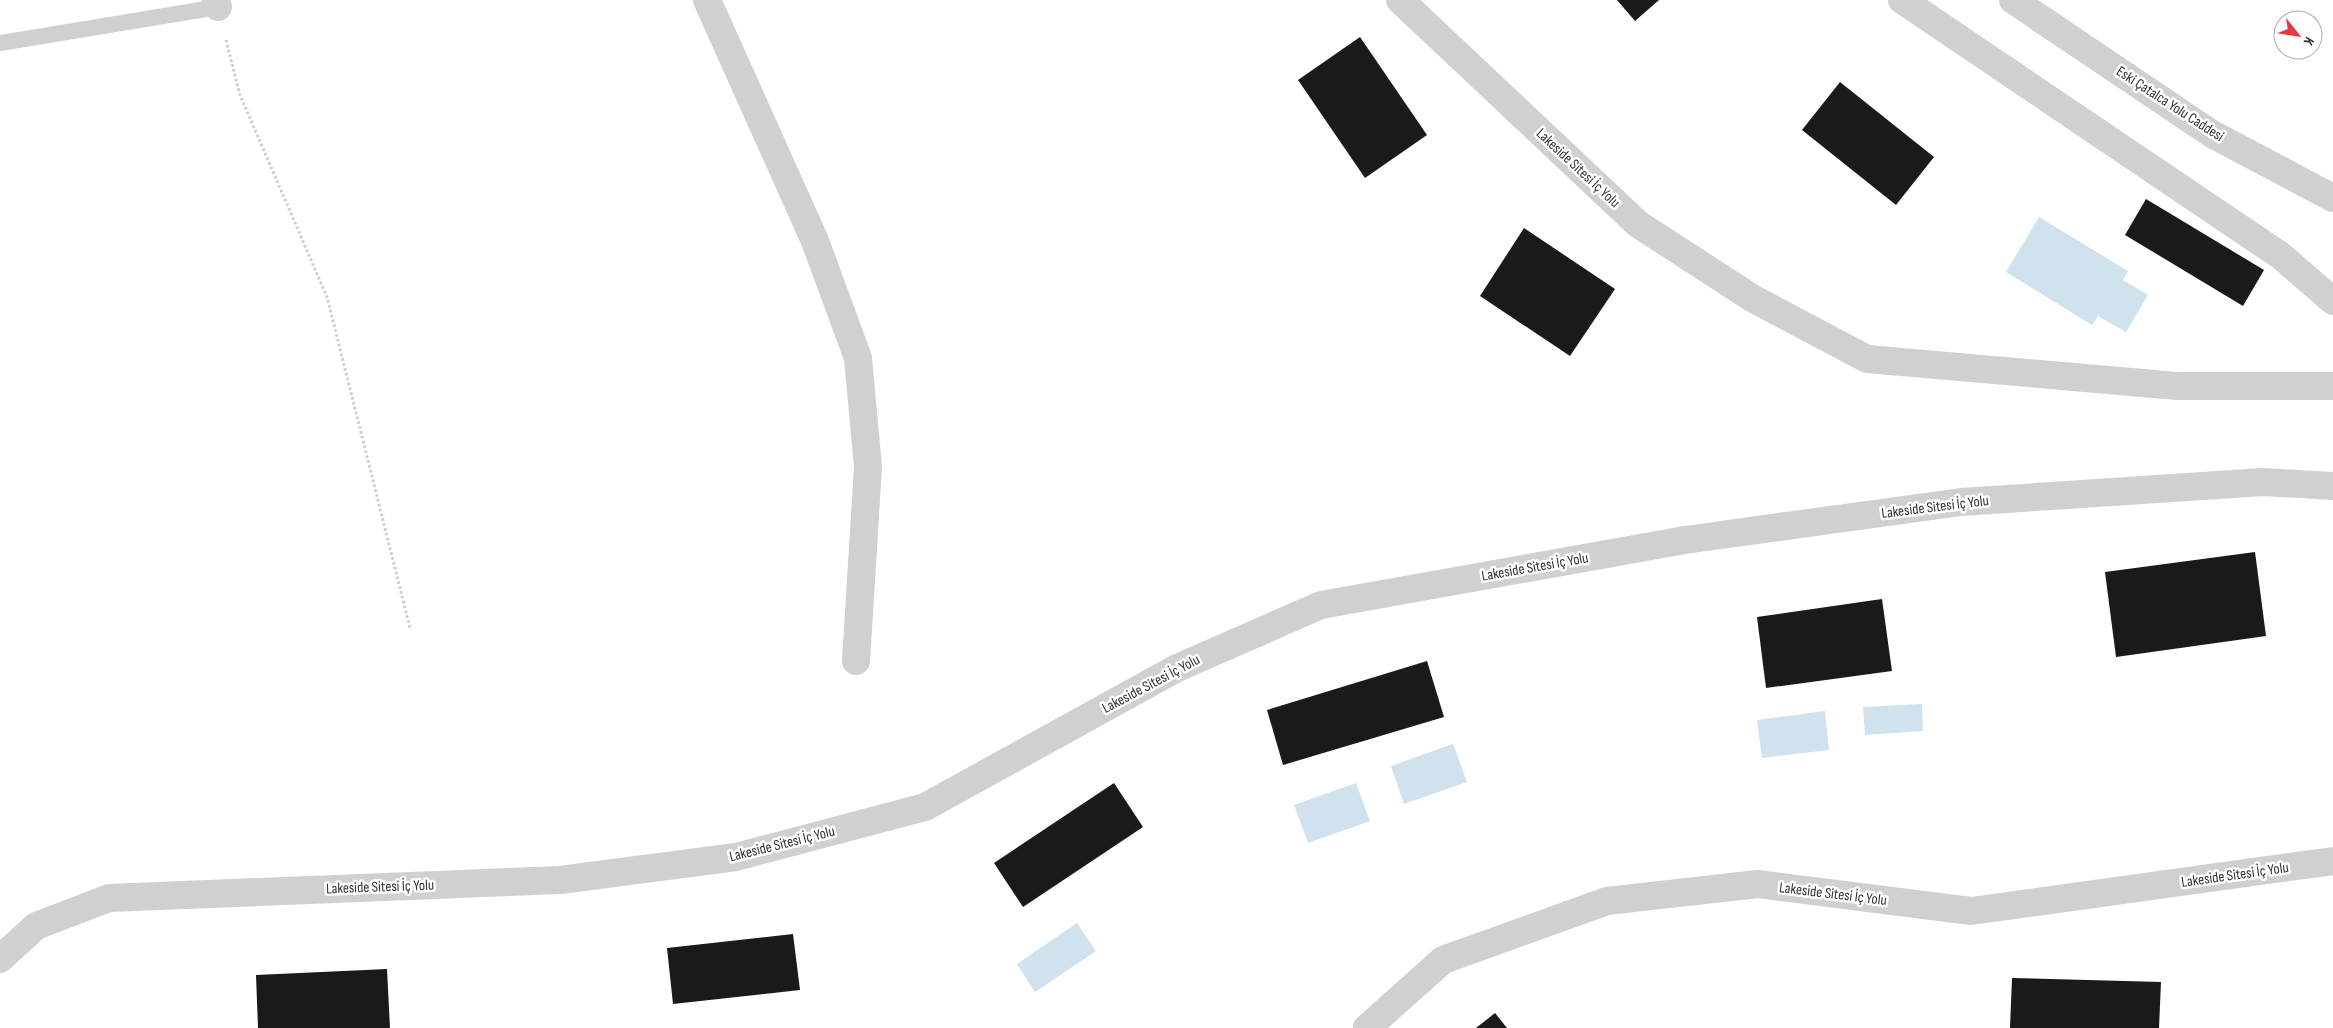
<svg xmlns="http://www.w3.org/2000/svg" width="2333" height="1028" font-family="'Sofia Sans Condensed',sans-serif">
  <style>
    .water { fill: #cfe2ee }
    .building { fill: #1a1a1a }
    .lines { fill: none; stroke-linecap: round; stroke-linejoin: round }
    .path { stroke: #cdcdcd; stroke-width: 3; stroke-dasharray: 2.5 2.5; stroke-linecap: butt }
    .service { stroke: #d0d0d0; stroke-width: 16 }
    .minor { stroke: #d0d0d0; stroke-width: 28 }
    .tertiary { stroke: #d0d0d0; stroke-width: 28 }
    .labels { text-anchor: middle; dominant-baseline: central; stroke-width: 5; stroke-linejoin: round; paint-order: stroke }
    .street-label { font-size: 15px; fill: #333; stroke: #fff }
  </style>
  <rect width="100%" height="100%" fill="#fff"/>
  <g class="water">
    <path d="M2039 217 2128 271 2123 280 2148 295 2126 332 2098 316 2092 325 2006 272Z"/>
    <path d="M1922 704 1923 731 1865 735 1863 707Z"/>
    <path d="M1825 711 1829 750 1762 758 1757 720Z"/>
    <path d="M1453 744 1467 782 1404 804 1391 766Z"/>
    <path d="M1356 783 1370 821 1308 843 1294 805Z"/>
    <path d="M1077 923 1096 951 1035 992 1017 964Z"/>
  </g>
  <g class="building">
    <path d="M1617 0H1659L1635 21Z"/>
    <path d="M1360 37 1427 135 1365 178 1298 80Z"/>
    <path d="M1840 82 1934 157 1896 205 1802 130Z"/>
    <path d="M2146 199 2264 270 2243 306 2125 235Z"/>
    <path d="M1524 228 1615 289 1570 356 1480 296Z"/>
    <path d="M2255 552 2266 636 2116 657 2105 572Z"/>
    <path d="M1882 599 1892 671 1766 688 1757 617Z"/>
    <path d="M1427 661 1444 717 1283 765 1267 710Z"/>
    <path d="M1114 783 1143 827 1023 907 994 863Z"/>
    <path d="M793 934 800 990 673 1004 667 948Z"/>
    <path d="M387 969 390 1028H258L256 975Z"/>
    <path d="M2012 978 2161 982 2159 1028H2010Z"/>
    <path d="M1495 1013 1507 1028H1476Z"/>
  </g>
  <g class="lines">
    <path class="path" d="M226 40 240 95 327 297 410 628"/>
    <path class="service" d="M0 43 218 7"/>
    <g class="minor">
      <path d="M216 0 218 7"/>
      <path d="M707 0 815 241 858 358 868 467 856 661"/>
      <path d="M1400 0 1638 224 1752 298 1867 359 2177 386H2333"/>
      <path d="M1902 0 2281 256 2333 301"/>
      <path d="M0 959 36 926 109 898 560 880 736 857 925 807 1177 668 1321 605 1685 540 1961 502 2263 482 2333 486"/>
      <path d="M1367 1028 1443 960 1607 901 1758 884 1971 911 2333 861"/>
    </g>
    <path class="tertiary" d="M2013 0 2212 134 2333 198"/>
  </g>
  <g class="labels">
    <g class="street-label">
      <text transform="translate(2170 104) rotate(33)">Eski Çatalca Yolu Caddesi</text>
      <text transform="translate(1578 168) rotate(43)">Lakeside Sitesi İç Yolu</text>
      <text transform="translate(1935 507) rotate(-7)">Lakeside Sitesi İç Yolu</text>
      <text transform="translate(1535 567) rotate(-10)">Lakeside Sitesi İç Yolu</text>
      <text transform="translate(1151 684) rotate(-28)">Lakeside Sitesi İç Yolu</text>
      <text transform="translate(782 844) rotate(-14)">Lakeside Sitesi İç Yolu</text>
      <text transform="translate(2235 875) rotate(-8)">Lakeside Sitesi İç Yolu</text>
      <text transform="translate(380 887) rotate(-2)">Lakeside Sitesi İç Yolu</text>
      <text transform="translate(1833 894) rotate(7)">Lakeside Sitesi İç Yolu</text>
    </g>
  </g>
  <g transform="translate(2298 35) rotate(120)"><circle r="24" fill="#ffffff" stroke="#adadad"/>
  <path d="M0-4L9 19L0 12L-9 19Z" fill="#e63946"/>
  <text y="-8" font-size="14" font-weight="bold" text-anchor="middle" fill="#333333">K</text>
  </g>
</svg>
